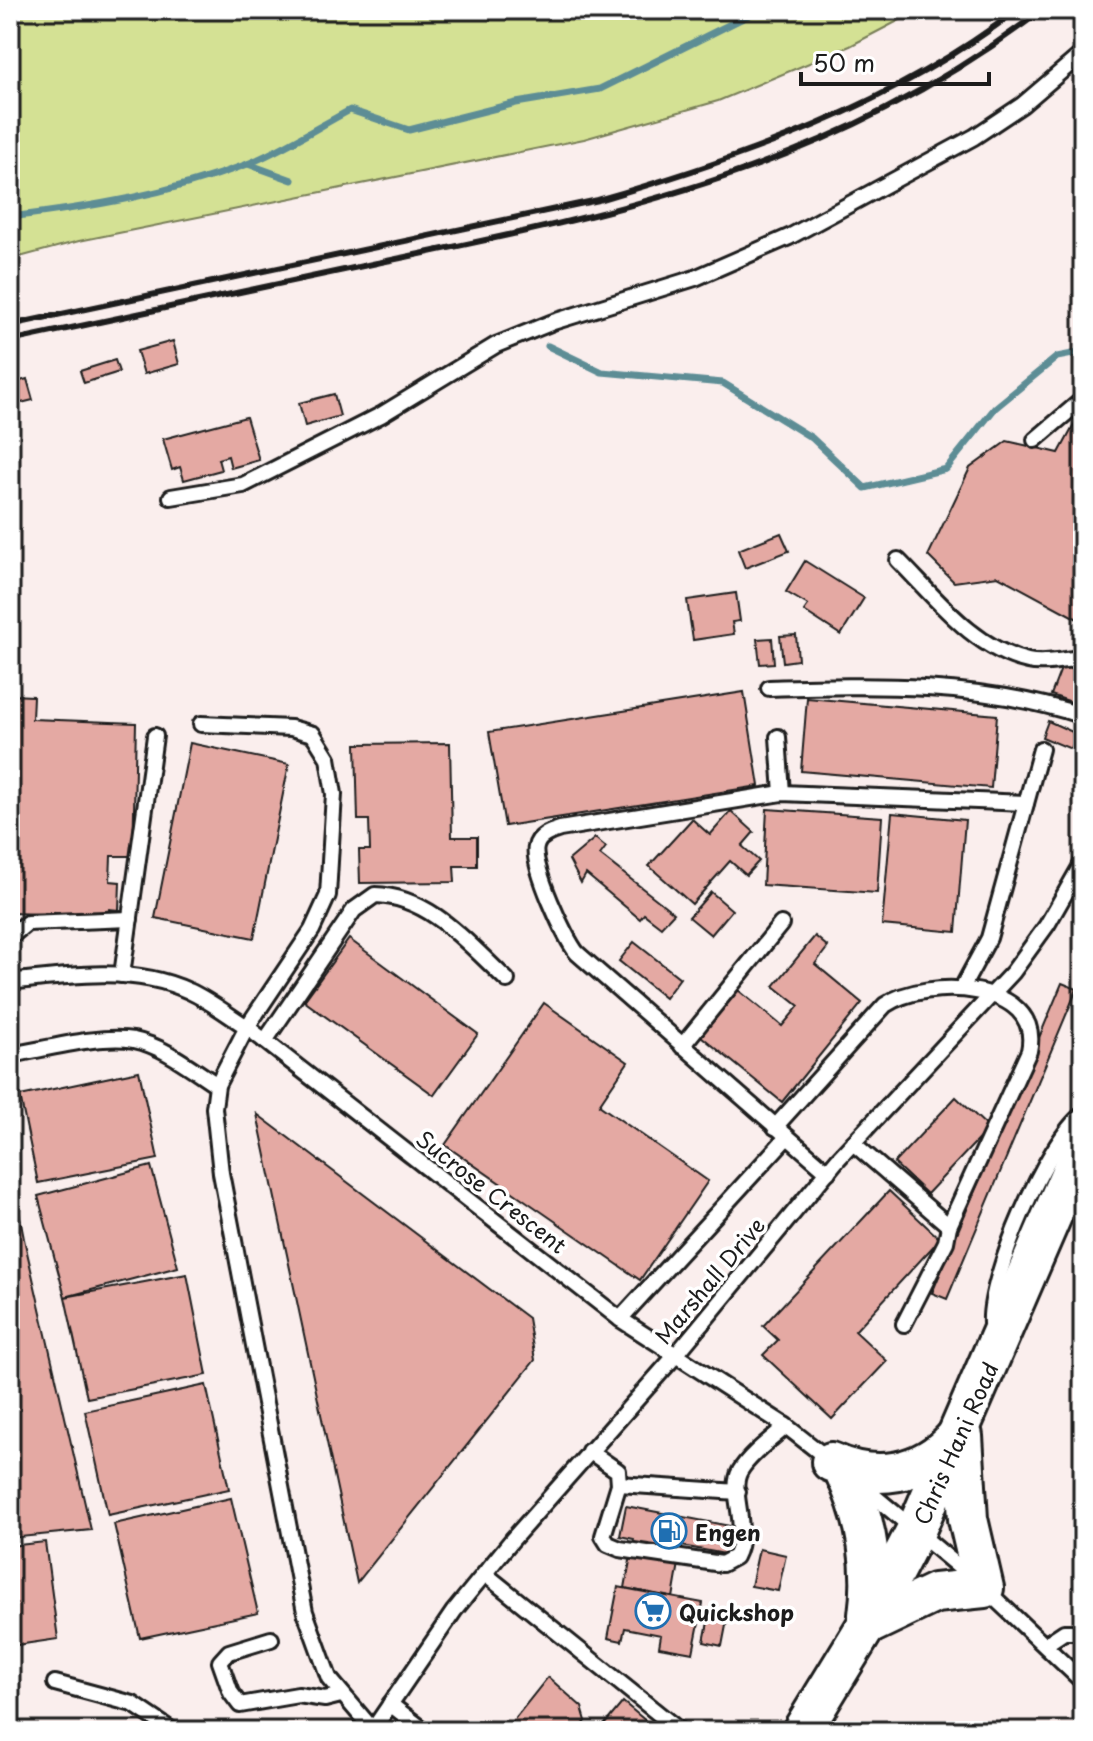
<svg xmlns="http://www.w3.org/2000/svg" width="1093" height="1741" font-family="'Playpen Sans',sans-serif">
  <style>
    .green { fill: #d4e194; stroke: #787e58; stroke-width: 2 }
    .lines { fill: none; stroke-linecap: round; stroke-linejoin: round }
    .stream { stroke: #5d8d95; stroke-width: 7 }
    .building { fill: #e4a9a3; stroke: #1c1c1c; stroke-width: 2 }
    .service-casing { stroke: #1c1c1c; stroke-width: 20 }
    .secondary-casing { stroke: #1c1c1c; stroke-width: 44 }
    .service { stroke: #fff; stroke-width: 14 }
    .secondary { stroke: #fff; stroke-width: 38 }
    .rail { stroke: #1c1c1c; stroke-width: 6 }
    .labels { text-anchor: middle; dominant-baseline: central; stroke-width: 7; stroke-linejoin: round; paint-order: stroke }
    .street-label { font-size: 22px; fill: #1c1c1c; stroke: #fff }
    .poi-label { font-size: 22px; font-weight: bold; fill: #1c1c1c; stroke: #fff; text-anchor: start }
  </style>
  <rect width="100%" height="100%" fill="#faeeed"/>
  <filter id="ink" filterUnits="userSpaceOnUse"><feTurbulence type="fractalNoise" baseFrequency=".0125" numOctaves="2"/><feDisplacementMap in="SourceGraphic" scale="16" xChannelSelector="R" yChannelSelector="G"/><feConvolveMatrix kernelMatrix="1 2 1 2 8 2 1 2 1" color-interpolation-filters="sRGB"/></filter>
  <g filter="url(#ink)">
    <path class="green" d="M10 10H919L850 46 718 101 584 139 79 241 16 258 10 257Z"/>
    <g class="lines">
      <g class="stream">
        <path d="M248 164 292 180"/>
        <path d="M10 217C92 207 168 194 245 165 281 151 316 128 350 110L409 130 516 103 600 89 759 10"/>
        <path d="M548 346 602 372 723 383 812 438 865 488 946 469 995 408 1057 357 1083 352"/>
      </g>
    </g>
    <g class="building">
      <path d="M173 341 179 364 144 374 137 351Z"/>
      <path d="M115 360 119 372 84 383 80 371Z"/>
      <path d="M27 379 33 400 13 405 10 384Z"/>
      <path d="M334 394 340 416 305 426 299 403Z"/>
      <path d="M1080 414 1083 416V622L998 576 954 582 928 556 970 468 1007 441 1059 453Z"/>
      <path d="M246 417 259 460 231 468 228 456 218 459 221 470 184 480 180 467 172 470 163 439Z"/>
      <path d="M781 533 789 551 745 568 738 550Z"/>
      <path d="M805 561 864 598 841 635 804 611 808 605 786 592Z"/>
      <path d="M736 593 740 621 732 622 734 634 693 640 687 600Z"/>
      <path d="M796 635 798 660 783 662 780 636Z"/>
      <path d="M772 638 774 663 760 664 757 639Z"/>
      <path d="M1062 666 1083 673V706L1051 695Z"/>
      <path d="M744 692 759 786 505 826 489 732Z"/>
      <path d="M10 695 33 696 32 719 136 723 133 856H111L110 881 120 882 119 910 109 909 108 916 10 913Z"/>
      <path d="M807 698 997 715 991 788 801 771Z"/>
      <path d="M1048 721 1077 734 1071 749 1042 737Z"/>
      <path d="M190 743 289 764 254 938 155 918Z"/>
      <path d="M450 743 452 837H477V866H454L455 882 360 883 359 850H370L369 820H358L356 744Z"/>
      <path d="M767 809 882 817 877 893 763 885Z"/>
      <path d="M731 811 754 832 742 846 759 861 746 875 730 861 692 904 649 866 692 819 710 835Z"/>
      <path d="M892 813 965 820 956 932 882 925Z"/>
      <path d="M595 838 606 847 600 855 674 913 661 927 644 914 640 919 586 874 581 883 569 860Z"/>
      <path d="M711 892 732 910 711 935 689 917Z"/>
      <path d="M815 936 828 947 815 964 862 1003 782 1102 701 1036 738 990 782 1026 799 1006 774 986Z"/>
      <path d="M349 939 478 1034 434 1095 304 1001Z"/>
      <path d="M634 942 680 978 665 998 619 961Z"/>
      <path d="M1062 983 1077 989 947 1299 932 1293Z"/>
      <path d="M544 1003 628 1062 599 1105 708 1181 640 1280 445 1145Z"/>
      <path d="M139 1071 158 1159 38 1183 20 1096Z"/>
      <path d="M956 1097 989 1128 927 1194 894 1163Z"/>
      <path d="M257 1114 528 1318 535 1360 357 1583Z"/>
      <path d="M10 1165 24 1239 91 1530 10 1538Z"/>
      <path d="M151 1166 178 1267 65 1297 38 1196Z"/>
      <path d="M889 1191 940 1239 855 1331 887 1361 832 1419 763 1355 778 1340 763 1326Z"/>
      <path d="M187 1274 207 1375 87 1398 65 1297Z"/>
      <path d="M206 1385 229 1489 108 1515 85 1411Z"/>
      <path d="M231 1498 258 1613 140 1638 114 1524Z"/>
      <path d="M626 1506 730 1526 725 1554 682 1546 673 1598 625 1588 634 1539 620 1536Z"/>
      <path d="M45 1542 58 1639 10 1646V1546Z"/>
      <path d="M759 1549 786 1555 778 1591 751 1586Z"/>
      <path d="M618 1587 703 1603 693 1653 659 1647 661 1635 625 1628 622 1641 608 1638Z"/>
      <path d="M711 1607 729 1610 722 1646 704 1642Z"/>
      <path d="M548 1677 582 1707 586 1721 578 1731H505Z"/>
      <path d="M623 1702 658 1731H599Z"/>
    </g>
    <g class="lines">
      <defs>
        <g id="service">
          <path d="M1035 440 1083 399"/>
          <path d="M171 497 243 485 381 415 496 345 553 322 695 278 789 237 974 137 1022 105 1083 53"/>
          <path d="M898 560C935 597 974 649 1028 661 1044 665 1066 659 1083 658"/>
          <path d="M769 688C875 685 981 682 1083 716"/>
          <path d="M201 724 291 728 313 734 328 758 334 794 328 895 312 930 247 1027 217 1085 214 1108 221 1173 305 1612 329 1678 373 1730"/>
          <path d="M778 737 782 793"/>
          <path d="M10 937 27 923 130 919"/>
          <path d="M122 975 155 736"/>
          <path d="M10 982C67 975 135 965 189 991 209 1000 228 1015 247 1027L620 1319 786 1426 832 1462"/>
          <path d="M962 988 989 938 1041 749"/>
          <path d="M265 1041 354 910 375 895C430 896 469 945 507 980"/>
          <path d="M682 1046 781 924"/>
          <path d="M10 1055C46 1049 100 1034 134 1040 164 1046 192 1069 217 1085"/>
          <path d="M775 1127 885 1005C925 977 1044 981 1029 1051L949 1226 946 1242 904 1324"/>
          <path d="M853 1143 949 1226"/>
          <path d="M828 1172 577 953C565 939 531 864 536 847 538 836 550 832 560 829L782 793 1026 803"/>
          <path d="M620 1319 787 1137"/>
          <path d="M991 1323C988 1278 1047 1141 1083 1114"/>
          <path d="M589 1451 618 1471 619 1484 603 1536 608 1544 620 1549 722 1564 735 1557C751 1526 728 1492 740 1471 750 1454 772 1439 786 1426"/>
          <path d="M619 1484 738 1492"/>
          <path d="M861 1485 984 1588 1083 1682"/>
          <path d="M485 1574 680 1731"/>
          <path d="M271 1639 229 1652 220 1662 231 1693 240 1705 298 1695 325 1699 341 1695"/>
          <path d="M1046 1644 1064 1632H1083"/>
          <path d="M55 1683 133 1704 173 1731"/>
          <path d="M390 1704 425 1731"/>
          <path d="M372 1731 454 1611 512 1540 675 1356 838 1159 1013 972 1047 925 1083 862"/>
        </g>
        <g id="secondary">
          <path d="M831 1462C875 1482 922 1475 955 1438"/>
          <path d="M845 1473C866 1518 875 1565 868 1615"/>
          <path d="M866 1626 935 1593 984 1588 968 1519 963 1436"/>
          <path d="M802 1731 866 1626 916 1530 1083 1144"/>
        </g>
      </defs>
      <use href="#service" class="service-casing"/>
      <use href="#secondary" class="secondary-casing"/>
      <use href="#service" class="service"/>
      <use href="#secondary" class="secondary"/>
      <g class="rail">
        <path d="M10 325 598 200C746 157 893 105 1017 10"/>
        <path d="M10 341C132 316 254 289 377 263 628 211 832 169 1042 10"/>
      </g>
    </g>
  </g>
  <defs>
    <symbol id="fuel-ring" viewBox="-11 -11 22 22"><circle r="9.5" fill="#fff" stroke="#1f6fb2" stroke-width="1.5"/><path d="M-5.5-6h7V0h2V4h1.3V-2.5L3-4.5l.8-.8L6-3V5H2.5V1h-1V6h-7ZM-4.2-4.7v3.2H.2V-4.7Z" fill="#1f6fb2"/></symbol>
    <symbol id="supermarket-ring" viewBox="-11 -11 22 22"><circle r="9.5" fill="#fff" stroke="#1f6fb2" stroke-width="1.5"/><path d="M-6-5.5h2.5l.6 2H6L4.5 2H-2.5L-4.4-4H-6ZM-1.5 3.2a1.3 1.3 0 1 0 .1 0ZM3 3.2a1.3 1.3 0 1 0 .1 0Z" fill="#1f6fb2"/></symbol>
  </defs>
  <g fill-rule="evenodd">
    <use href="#fuel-ring" x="649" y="1511" width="40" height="40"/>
    <use href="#supermarket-ring" x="633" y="1591" width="40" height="40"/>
  </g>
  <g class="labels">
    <g class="street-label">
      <text transform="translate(492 1191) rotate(38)">Sucrose Crescent</text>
      <text transform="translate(709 1280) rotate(-50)">Marshall Drive</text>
      <text transform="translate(955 1443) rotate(-66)">Chris Hani Road</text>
    </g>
    <g class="poi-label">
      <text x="695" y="1531">Engen</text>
      <text x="679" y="1611">Quickshop</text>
    </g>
  </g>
  <rect width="1093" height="1741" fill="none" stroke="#fff" stroke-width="40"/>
  <rect x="20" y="20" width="1053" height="1701" fill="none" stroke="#1c1c1c" stroke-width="3" filter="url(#ink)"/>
  <path d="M801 72v12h188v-12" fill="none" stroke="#1c1c1c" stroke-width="4"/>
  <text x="813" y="72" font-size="24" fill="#1c1c1c" stroke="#ffffff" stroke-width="6" paint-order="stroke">50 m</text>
</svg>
